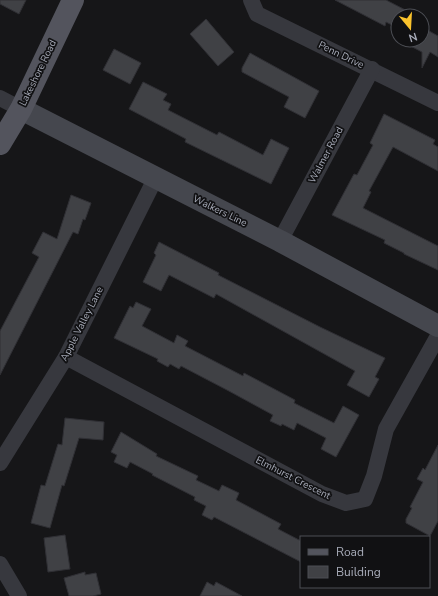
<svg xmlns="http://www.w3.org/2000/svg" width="438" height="596" font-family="'Nunito Sans',sans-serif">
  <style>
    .building { fill: #404145; stroke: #303035 }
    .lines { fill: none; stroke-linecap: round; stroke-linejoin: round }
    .minor { stroke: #37383e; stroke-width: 16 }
    .secondary { stroke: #45474e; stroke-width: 22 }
    .primary { stroke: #53545d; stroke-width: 22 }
    .labels { text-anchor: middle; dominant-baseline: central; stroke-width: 3.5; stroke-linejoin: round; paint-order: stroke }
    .street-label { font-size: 10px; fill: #a8acb9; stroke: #111113 }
  </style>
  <rect width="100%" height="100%" fill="#161618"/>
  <g class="building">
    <path d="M0 0H26L19 14 0 4Z"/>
    <path d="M335 0H386L417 16H398V28L386 22 385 26Z"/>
    <path d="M206 19 234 52 218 66 190 34Z"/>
    <path d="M422 27 438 36V57L430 52 422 68V52L399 40H422Z"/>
    <path d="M114 49 141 63 130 84 103 70Z"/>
    <path d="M250 53 319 91 305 118 284 107 289 97 242 72V68Z"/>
    <path d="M143 82 167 94 163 100 171 104 168 110 217 135 219 132 263 155 271 139 289 148 271 184 185 142 186 139 129 109Z"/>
    <path d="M384 114 435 140 433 144 438 147V171L393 147 369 191 371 192 363 208 438 246V270L404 254V253L384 243 385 240 332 215 354 174 357 175 373 145 370 143Z"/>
    <path d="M71 195 91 203 85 220 83 219 78 234 73 232 0 375V331L39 257 32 253 43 232 57 239Z"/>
    <path d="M159 242 219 273 218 275 320 327 385 358 375 377 379 379 369 397 347 385 355 371 216 294 214 298 169 275 161 291 143 282 156 255 154 253Z"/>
    <path d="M136 302 151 309 142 326 174 343 177 335 188 341 185 346 243 376 244 373 295 400 294 403 334 423 343 406 359 415 336 457 321 449 326 438 297 423 294 430 282 424 281 426 270 421 273 415 227 390 181 366 179 369 170 364 168 367 157 361 158 359 114 338 130 306 133 308Z"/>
    <path d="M65 418 104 422 103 440 79 438 64 486 62 485 50 528 31 523 41 485 45 486 58 444 62 445Z"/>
    <path d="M121 432 157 454 156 456 198 476 196 480 219 491 222 485 239 493 236 500 281 524 278 529 301 541V562L214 517 212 520 202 515 206 506 194 500 195 497 152 475 153 474 130 462 127 468 114 462 117 455 111 452Z"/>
    <path d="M438 445V521L430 536 406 523V519L412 508 410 507 423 482 417 479 423 468 425 470Z"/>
    <path d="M65 535 70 569 48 572 44 538Z"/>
    <path d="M85 572V575L96 573 101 594 93 596H69L64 578Z"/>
    <path d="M207 582 214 586 216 582 242 596H200Z"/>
  </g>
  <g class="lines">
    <g class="minor">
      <path d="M251 0 257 14 438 103"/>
      <path d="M0 98 21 109"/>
      <path d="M280 241 372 69"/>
      <path d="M66 357 322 494 346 503 365 499 374 476 386 429 438 336"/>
      <path d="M0 463 66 357 155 179"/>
      <path d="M0 564 19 596"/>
    </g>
    <path class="secondary" d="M21 109 280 241 438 326"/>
    <path class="primary" d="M0 144 21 109 73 0"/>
  </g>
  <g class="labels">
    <g class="street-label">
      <text transform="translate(341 55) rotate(26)">Penn Drive</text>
      <text transform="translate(38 73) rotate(-64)">Lakeshore Road</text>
      <text transform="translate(326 155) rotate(-62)">Walmer Road</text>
      <text transform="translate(220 211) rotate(26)">Walkers Line</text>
      <text transform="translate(82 324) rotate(-63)">Apple Valley Lane</text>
      <text transform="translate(293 478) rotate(27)">Elmhurst Crescent</text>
    </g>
  </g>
  <rect x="300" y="536" width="130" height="52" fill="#111113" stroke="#4d4f55"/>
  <rect x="308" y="549" width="20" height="6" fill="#53545d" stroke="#4d4f55"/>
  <text x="336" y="556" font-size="12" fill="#a8acb9">Road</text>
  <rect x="308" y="566" width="20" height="12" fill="#404145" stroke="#4d4f55"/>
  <text x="336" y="576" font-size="12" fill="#a8acb9">Building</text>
  <g transform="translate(410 28) rotate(162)"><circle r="19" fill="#111113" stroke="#4d4f55"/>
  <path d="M0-3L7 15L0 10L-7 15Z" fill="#fac32d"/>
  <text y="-6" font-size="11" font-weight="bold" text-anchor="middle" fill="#a8acb9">N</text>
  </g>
</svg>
